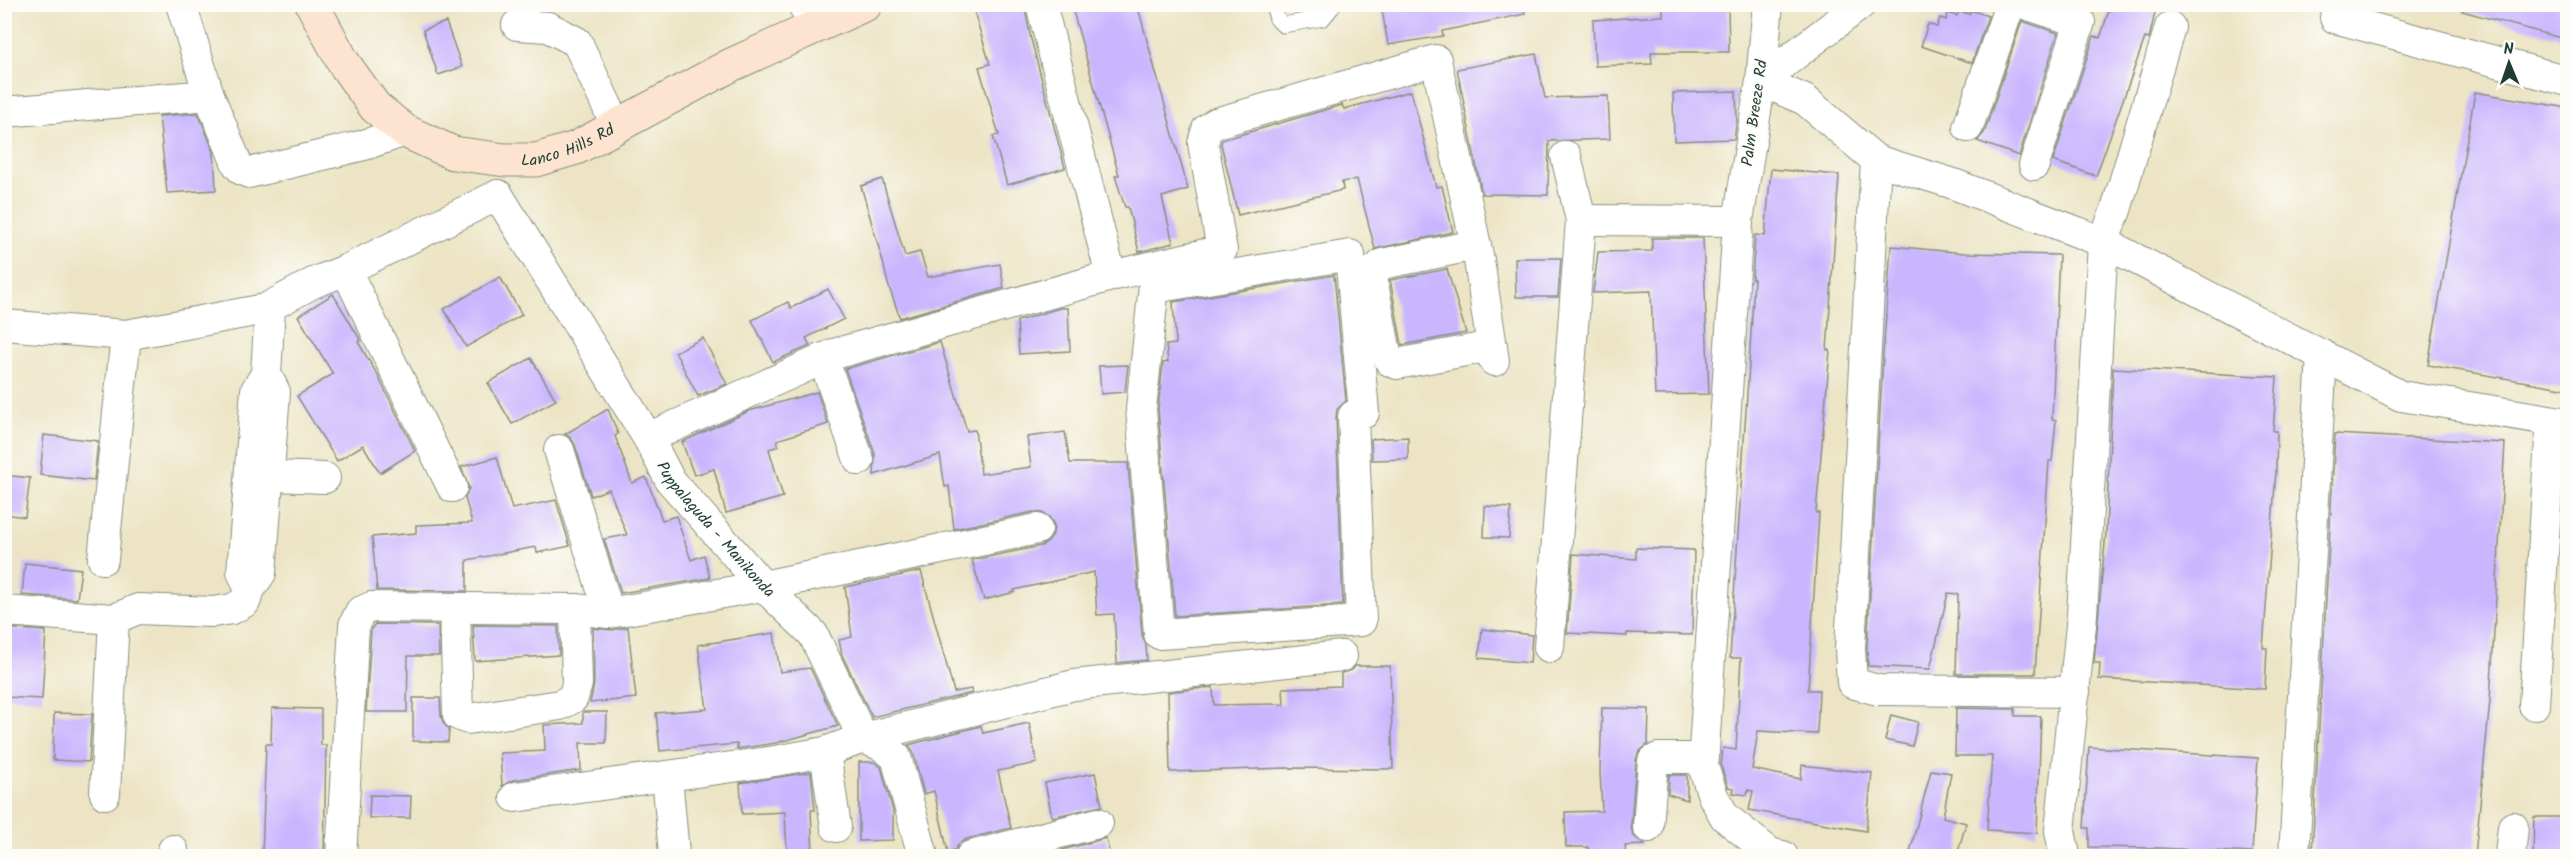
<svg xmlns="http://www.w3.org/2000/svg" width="2572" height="861" font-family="Kalam,sans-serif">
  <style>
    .building { fill: #cab6fe }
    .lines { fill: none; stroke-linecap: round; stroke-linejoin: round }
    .lane-casing { stroke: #86907c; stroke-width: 17 }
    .street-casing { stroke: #86907c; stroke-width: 32 }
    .secondary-casing { stroke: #86907c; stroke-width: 35 }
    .lane { stroke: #fff; stroke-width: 15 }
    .street { stroke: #fff; stroke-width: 30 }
    .secondary { stroke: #fde4d0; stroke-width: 33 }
    .labels { text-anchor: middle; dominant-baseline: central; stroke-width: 4.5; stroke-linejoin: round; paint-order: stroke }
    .street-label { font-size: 16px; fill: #1f3d34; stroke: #fdfcf7 }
  </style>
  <rect width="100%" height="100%" fill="#fdfcf7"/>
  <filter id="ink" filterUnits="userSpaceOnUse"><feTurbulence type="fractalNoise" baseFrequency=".0167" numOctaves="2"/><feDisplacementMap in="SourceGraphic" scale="12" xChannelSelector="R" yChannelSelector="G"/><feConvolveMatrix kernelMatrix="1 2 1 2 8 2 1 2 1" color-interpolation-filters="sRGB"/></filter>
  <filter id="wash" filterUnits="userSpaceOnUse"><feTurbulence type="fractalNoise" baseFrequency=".008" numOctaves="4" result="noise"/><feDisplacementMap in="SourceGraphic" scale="24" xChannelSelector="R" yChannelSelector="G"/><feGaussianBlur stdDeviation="1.35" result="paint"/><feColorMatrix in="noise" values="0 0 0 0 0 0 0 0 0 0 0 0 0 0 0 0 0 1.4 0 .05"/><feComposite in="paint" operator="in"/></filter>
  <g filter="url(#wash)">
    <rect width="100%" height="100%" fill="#ece4c4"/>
    <g id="blocks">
      <g class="building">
        <path d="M984 4H1024L1031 39 1065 168 1007 185 993 136 999 135 979 67 990 64 973 8Z"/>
        <path d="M1071 4H1137L1188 189 1162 197 1173 243 1139 252 1128 207H1125L1115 176 1119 175Z"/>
        <path d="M1381 4H1524L1525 14 1442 31 1443 36 1388 45Z"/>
        <path d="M2111 4H2157L2149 39 2145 38 2096 176 2053 161 2094 36 2100 38Z"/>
        <path d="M2463 4H2568V40L2462 11Z"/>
        <path d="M1728 7 1729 52H1651L1652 64 1595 66 1593 20 1663 16V8Z"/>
        <path d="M1971 10 1988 16 1972 63 1921 46 1928 24 1937 27 1940 18 1946 20 1948 13 1957 16 1959 11 1969 14Z"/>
        <path d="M2022 21 2058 33 2019 156 1977 141 1984 133Z"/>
        <path d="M446 22 462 67 438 75 423 30Z"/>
        <path d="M1536 54 1545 98 1608 96 1610 139 1549 141 1548 195 1482 194 1457 69Z"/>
        <path d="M1411 91 1436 187 1442 186 1453 232 1375 249 1357 179 1342 182 1343 190 1238 215 1221 144 1222 140 1342 105 1344 109Z"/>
        <path d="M1736 91 1737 119 1734 139 1674 141 1673 93Z"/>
        <path d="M2475 92 2568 108V389L2428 365Z"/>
        <path d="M198 113 214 152 216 190 167 193 159 116Z"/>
        <path d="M1771 169 1839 175 1827 350H1830L1816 513H1819L1808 690H1819L1817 734 1758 731 1752 769 1801 779 1802 765 1872 773 1866 831 1749 810 1753 791 1748 790 1747 795 1733 793 1734 788 1728 787 1721 766 1723 748 1736 750 1741 658H1730L1751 333 1754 279H1752L1755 235 1765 236Z"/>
        <path d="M882 179 905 256 920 252 928 277 1000 264 1004 288 900 318 888 284 883 262 861 186Z"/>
        <path d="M1652 238H1703L1709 394 1655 395 1651 291 1593 293 1598 252 1652 251Z"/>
        <path d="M1891 246 1965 253 2059 255 2052 419 2056 420 2052 461H2049L2035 674H1956L1958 594 1948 593 1930 669 1868 666 1867 648 1883 356Z"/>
        <path d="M1515 258H1561L1558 297H1516Z"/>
        <path d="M1447 269 1466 333 1402 345 1390 280Z"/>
        <path d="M1334 275 1346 401 1337 409 1336 417 1343 605 1175 616 1158 409 1163 363 1168 362 1166 345 1176 344 1173 302Z"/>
        <path d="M500 277 522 315 466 347 444 309Z"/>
        <path d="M828 289 844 319 806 338 810 346 773 362 752 320 788 302 791 308Z"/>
        <path d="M333 294 361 341 358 342 377 374 415 451 380 473 363 445 337 461 297 396 333 374 298 316Z"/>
        <path d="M1060 308H1068L1070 351 1019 354 1017 321Z"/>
        <path d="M703 338 727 384 698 396 675 352Z"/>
        <path d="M940 342 967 431 975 430 981 474 1031 467 1027 437 1065 432 1070 463H1128L1142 635 1146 645 1147 660 1117 663 1114 614 1097 615 1094 572 1014 590 1015 592 984 600 972 560 1041 546 1048 542 1053 534 1054 525 1049 517 1042 513 1033 512 954 529 949 486 945 487 940 455 874 475 875 454 845 369Z"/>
        <path d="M531 358 556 400 512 424 488 383Z"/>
        <path d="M1128 365 1125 392 1101 394 1099 366Z"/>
        <path d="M2113 368 2277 377 2273 431H2277L2276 471 2263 648H2267L2265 689 2099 679 2100 663H2094L2106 532Z"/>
        <path d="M817 392 828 424 777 440 779 446 769 449 783 497 726 513 714 469 694 475 682 442 749 411Z"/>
        <path d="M608 409 618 434 615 436 632 483 646 477 662 520 676 516 691 560 704 555 710 578 621 593 604 539 627 535 609 489 591 496 575 445 571 438 565 434Z"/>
        <path d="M2335 434 2505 443 2490 700 2475 856 2312 854Z"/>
        <path d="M44 435 98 441 94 481 40 475Z"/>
        <path d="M1408 437V459L1372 460 1371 439Z"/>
        <path d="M497 457 512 509 556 500 570 546 537 553 536 547 467 560V591L377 590 372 537 416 533V525L472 523 465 498 469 488 461 467Z"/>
        <path d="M4 475 30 478 25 517 4 514Z"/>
        <path d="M1485 506 1511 508 1509 538 1484 537Z"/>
        <path d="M1636 548 1694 550 1692 635 1627 633V636L1567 633 1573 554 1636 559Z"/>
        <path d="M25 563 81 569 77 599 22 595Z"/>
        <path d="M921 571 954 692 971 689 972 693 872 717 842 655 839 640 852 637 845 587Z"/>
        <path d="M375 624 438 625 439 656H408L407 712H366L371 629Z"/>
        <path d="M473 625 558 626 559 655 475 661Z"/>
        <path d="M628 627 636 698 590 703 594 684 593 628 612 630Z"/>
        <path d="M4 628 46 631 42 699 4 697Z"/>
        <path d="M1482 629 1532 635 1530 663 1479 658Z"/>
        <path d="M774 633 780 672 810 668 838 726 776 743 737 749V744L660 751 656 713 707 709 698 645Z"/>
        <path d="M1355 666H1390L1393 769 1286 768 1170 772 1168 692 1213 687 1214 705 1284 704 1283 688 1341 686V673L1352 670Z"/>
        <path d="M413 698H440L441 716 444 724 449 729 448 742 413 741Z"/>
        <path d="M272 708 321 709V745H326L324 856H262L266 744H271Z"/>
        <path d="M1602 708 1649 709 1648 744 1639 752 1636 760 1631 826 1633 835 1645 845 1625 846 1626 856H1589L1588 847H1566L1565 812 1602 811 1600 771Z"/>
        <path d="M1956 708 2015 709V716H2041L2037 833 1987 830 1992 756H1955Z"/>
        <path d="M583 712H607L606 743H580L581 770 513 780 502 786 500 753 545 751 544 725 583 723Z"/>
        <path d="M54 713 92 714 89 762 53 760Z"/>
        <path d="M1891 715 1918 722 1912 746 1885 740Z"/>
        <path d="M1029 723 1037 763 998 771 1011 828 967 839 959 843 955 850 948 852 934 791 924 794 913 752 908 745 981 726 983 733Z"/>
        <path d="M2089 747 2258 758 2252 853 2160 848 2089 847V828H2084Z"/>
        <path d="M859 762H874L881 767 893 811V840L859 841Z"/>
        <path d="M1931 770 1951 773 1943 817 1966 823 1957 856H1909Z"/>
        <path d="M811 772 815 810H811L813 856H787L785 812 742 814 740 783Z"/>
        <path d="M1095 773 1102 806 1052 817 1045 783Z"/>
        <path d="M1669 775H1687V800L1668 794Z"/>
        <path d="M370 795 411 796 410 818H369Z"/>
        <path d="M2534 817H2568V856H2533Z"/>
        <path d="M1106 838 1110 856H1064L1062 850Z"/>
      </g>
    </g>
  </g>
  <g filter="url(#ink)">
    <use href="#blocks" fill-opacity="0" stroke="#86907c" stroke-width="1.5"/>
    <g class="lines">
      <defs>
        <path id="lane" d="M1273 4 1277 19 1283 25 1323 18 1332 7 1331 4"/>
        <g id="street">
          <path d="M803 4 813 27"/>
          <path d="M1041 4 1111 276 1222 250 1203 143 1207 129 1216 123 1436 60 1479 260 1494 361"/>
          <path d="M1768 4 1761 81 1738 221 1703 766 1713 796 1725 817 1770 853 1783 856"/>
          <path d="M1861 4 1761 81 1805 100 1876 160 1951 183 2103 242 2401 396 2568 423"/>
          <path d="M2025 4 2080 22 2034 165"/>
          <path d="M2337 4 2335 18 2568 81"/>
          <path d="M517 25 548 27 577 42 617 127"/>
          <path d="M209 95 237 164 242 170 249 173 364 145 405 131"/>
          <path d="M4 112 209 95 181 4"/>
          <path d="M1968 127 2010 4"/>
          <path d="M1876 160 1850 648 1852 683 1878 690 2075 692"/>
          <path id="s1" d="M498 195 648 438 670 480 763 586 813 634 863 738 882 746 896 757 923 856"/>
          <path d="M1581 220 1738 221"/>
          <path d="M1476 245 1382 264 1373 272V284L1386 353 1390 361 1397 364 1492 346"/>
          <path d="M346 270 452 487"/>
          <path d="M1154 288 1350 255 1364 413 1353 416 1361 621 1159 634 1141 409 1156 266"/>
          <path d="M4 325 126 335 265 309 313 283 346 270 498 195"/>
          <path d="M823 358 859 460"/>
          <path d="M266 374 275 392 261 573 250 589 242 572 256 390Z"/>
          <path d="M266 374 270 307"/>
          <path d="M648 438 834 354 1111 276"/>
          <path d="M559 450 609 613"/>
          <path d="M250 475 325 478"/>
          <path d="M103 559 126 335"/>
          <path d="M455 608 458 715 468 719 560 705 573 698 577 684 575 609"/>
          <path d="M4 611 114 619"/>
          <path d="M1549 647 1581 220 1566 156"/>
          <path d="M2534 705 2551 422"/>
          <path d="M825 752 836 827"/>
          <path d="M667 776 674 854"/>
          <path d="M105 794 114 619 138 609 213 612 232 609 245 602 250 589"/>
          <path d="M515 797 775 761 825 752 863 738 1074 685 1342 656"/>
          <path d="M1648 827 1653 761 1658 758H1704"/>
          <path d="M173 856V850"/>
          <path d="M341 856 354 625 360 612 371 607 575 609 609 613 763 586 1037 529"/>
          <path d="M971 856 1098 823"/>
          <path d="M2065 856 2060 831 2082 615 2103 242 2116 210 2170 27"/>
          <path d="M2294 856 2322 355"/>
          <path d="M2510 856 2513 827"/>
        </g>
        <g id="secondary">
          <path id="s2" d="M312 4 343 62 375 107 405 131 453 153 505 160H536L576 148 731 65 866 4"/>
        </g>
      </defs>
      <use href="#lane" class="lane-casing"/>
      <use href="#street" class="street-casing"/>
      <use href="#secondary" class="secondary-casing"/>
      <use href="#lane" class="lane"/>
      <use href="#street" class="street"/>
      <use href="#secondary" class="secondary"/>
    </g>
  </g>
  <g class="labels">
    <g class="street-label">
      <text transform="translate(1755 113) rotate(-82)">Palm Breeze Rd</text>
      <text stroke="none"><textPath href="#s2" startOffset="330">Lanco Hills Rd</textPath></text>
      <text stroke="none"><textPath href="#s1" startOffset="400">Puppalaguda - Manikonda</textPath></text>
    </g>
  </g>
  <rect width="2572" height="861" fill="none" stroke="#fdfcf7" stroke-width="24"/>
  <g transform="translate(2509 63) rotate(358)" stroke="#fdfcf7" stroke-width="4.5" paint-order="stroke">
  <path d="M0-4.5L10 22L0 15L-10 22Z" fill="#1f3d34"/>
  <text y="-9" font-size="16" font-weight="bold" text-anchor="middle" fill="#1f3d34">N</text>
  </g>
</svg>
